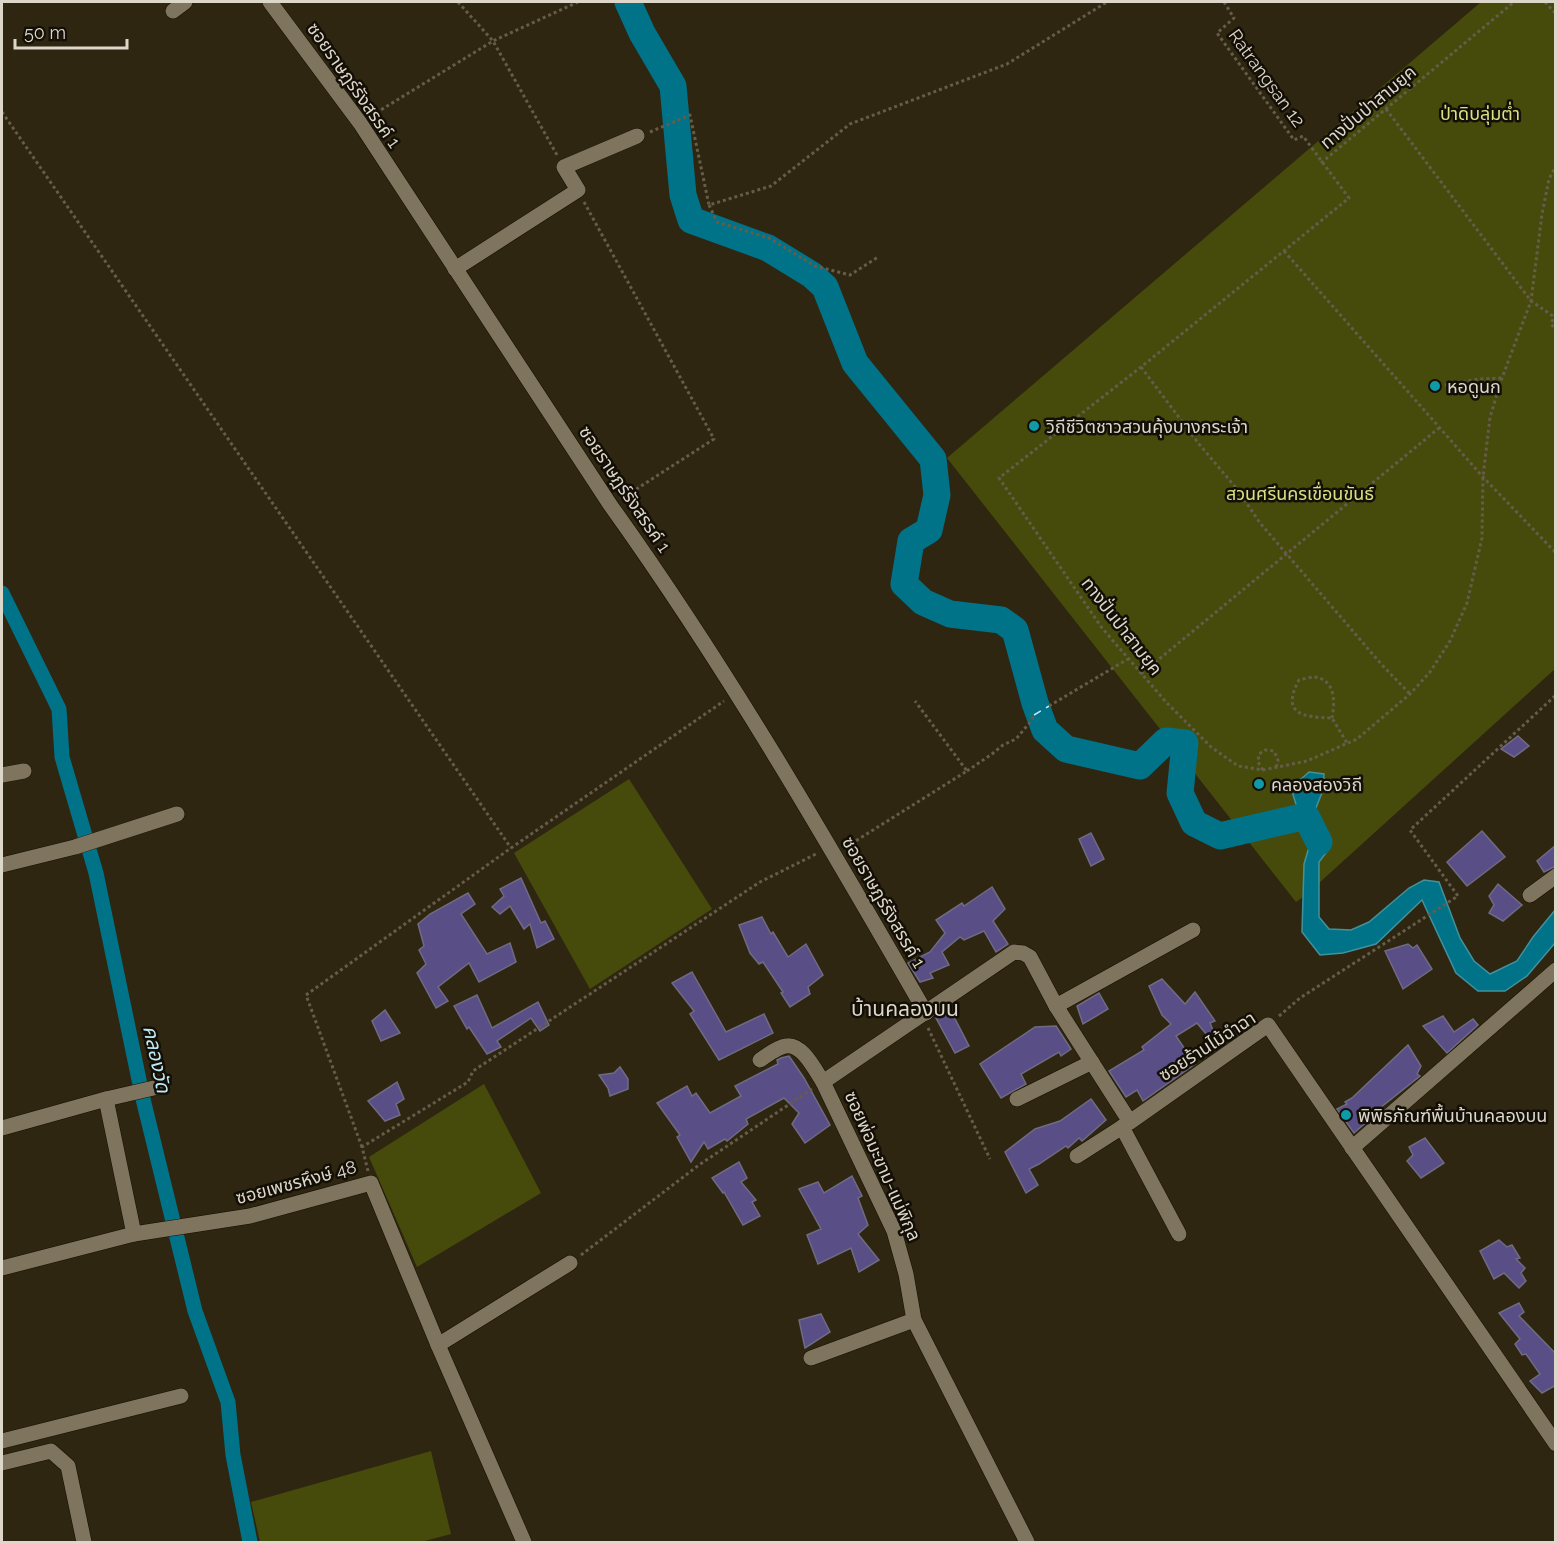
<svg xmlns="http://www.w3.org/2000/svg" width="1557" height="1544" font-family="Raleway,'Noto Sans Thai',sans-serif">
  <style>
    .green { fill: #464b0c }
    .water { fill: #017389; stroke: #43919c; stroke-width: 1.5 }
    .lines { fill: none; stroke-linecap: round; stroke-linejoin: round }
    .canal { stroke: #017389; stroke-width: 15 }
    .river { stroke: #017389; stroke-width: 27 }
    .ferry { stroke: #beeaf6; stroke-width: 1.5; stroke-dasharray: 8 6; stroke-linecap: butt }
    .building { fill: #5a4e87; stroke: #6f6b83; stroke-width: 1.5 }
    .minor-casing { stroke: #160e00; stroke-width: 16 }
    .path { stroke: #655d4a; stroke-width: 3; stroke-dasharray: 3 3; stroke-linecap: butt }
    .minor { stroke: #7f755e; stroke-width: 15 }
    .culture-dot { fill: #0f9aa8; stroke: #130f07; stroke-width: 2 }
    .labels { text-anchor: middle; dominant-baseline: central; stroke-width: 5; stroke-linejoin: round; paint-order: stroke }
    .street-label { font-size: 18px; fill: #ddd7ca; stroke: #130f07 }
    .park-label { font-size: 18px; fill: #d7e282; stroke: #130f07 }
    .poi-label { font-size: 18px; fill: #ddd7ca; stroke: #130f07; text-anchor: start }
    .water-label { font-size: 20px; font-style: italic; fill: #beeaf6; stroke: #130f07 }
    .quarter-label { font-size: 21px; fill: #ddd7ca; stroke: #130f07 }
  </style>
  <rect width="100%" height="100%" fill="#2e2610"/>
  <g class="green">
    <path d="M1481 2H1555V669L1319 883V862L1329 849 1312 818 1323 790 1324 774 1309 772 1291 788 1309 847 1304 864 1303 897 1296 902 947 458Z"/>
    <path d="M629 779 712 909 590 989 514 853Z"/>
    <path d="M484 1084 541 1193 417 1267 369 1157Z"/>
    <path d="M431 1451 451 1534 421 1542H260L251 1502Z"/>
  </g>
  <path class="water" d="M1309 772 1324 774 1323 790 1312 818 1329 849 1319 862V917L1329 929 1351 930 1369 922 1409 888 1424 880 1439 882 1460 938 1474 961 1490 974 1517 961 1533 937 1555 910V943L1527 976 1505 991H1478L1456 973 1422 900 1376 944 1343 953 1320 955 1302 932 1304 864 1309 847 1291 788Z"/>
  <g class="lines">
    <path class="canal" d="M2 593 59 709 62 757 96 873 143 1099 195 1311 228 1402 233 1455 250 1542"/>
    <path class="river" d="M628 2 642 33 673 86 683 195 691 220 768 248 812 275 825 287 855 363 933 459 937 495 929 530 911 541 904 584 923 602 950 614 1001 620 1015 630 1035 703 1045 730 1066 749 1140 766 1166 741 1185 743 1180 793 1194 823 1220 836 1306 816 1319 842"/>
    <path class="ferry" d="M1034 715 1049 706"/>
  </g>
  <g class="building">
    <path d="M1518 736 1529 746 1514 757 1501 749Z"/>
    <path d="M1482 831 1505 857 1467 886 1447 862Z"/>
    <path d="M1091 833 1104 859 1091 866 1079 839Z"/>
    <path d="M1556 845V866L1544 872 1537 861Z"/>
    <path d="M521 878 541 923 545 921 554 939 537 948 530 924 524 929 510 906 500 914 492 907 504 896 500 889Z"/>
    <path d="M1498 884 1522 905 1503 921 1489 913 1494 905 1489 896Z"/>
    <path d="M992 887 1005 909 993 921 1008 944 996 952 984 931 964 940 960 937 942 952 949 965 930 973 933 978 920 982 908 963 930 952 945 933 936 920 962 903 964 906Z"/>
    <path d="M468 893 475 904 461 914 487 954 510 943 516 962 479 982 469 963 438 987 448 1001 436 1008 417 973 426 964 419 950 424 946 418 924 430 914Z"/>
    <path d="M762 917 771 934 773 932 788 957 806 944 823 975 808 987 810 994 790 1007 781 993 783 992 763 962 759 964 750 953 739 925Z"/>
    <path d="M1408 944 1413 948 1417 945 1432 969 1403 989 1385 951Z"/>
    <path d="M692 972 726 1032 764 1014 773 1033 719 1060 690 1014 694 1011 672 983Z"/>
    <path d="M1162 979 1185 1004 1195 992 1215 1021 1210 1023 1219 1044 1216 1046 1197 1023 1176 1036 1195 1064 1143 1101 1137 1090 1126 1097 1109 1071 1144 1050 1142 1047 1171 1024 1162 1015 1149 986Z"/>
    <path d="M1099 993 1108 1009 1083 1024 1077 1006Z"/>
    <path d="M477 995 492 1028 538 1002 549 1025 540 1031 531 1018 497 1041 501 1047 487 1054 469 1027 467 1029 454 1006Z"/>
    <path d="M385 1010 400 1033 381 1041 372 1021Z"/>
    <path d="M951 1011 969 1046 955 1053 936 1018Z"/>
    <path d="M1443 1016 1454 1032 1473 1019 1478 1025 1447 1053 1423 1026Z"/>
    <path d="M1056 1026 1071 1049 1061 1056 1059 1052 1021 1074 1026 1084 1001 1098 980 1064 1035 1027Z"/>
    <path d="M1408 1045 1421 1066 1417 1074 1420 1076 1370 1116 1371 1118 1354 1133 1337 1109 1347 1104 1345 1102 1352 1098Z"/>
    <path d="M789 1056 804 1078 830 1125 805 1143 792 1124 799 1113 784 1098 746 1119 748 1124 727 1141 725 1139 708 1149 704 1142 691 1162 677 1137 680 1135 657 1103 687 1086 692 1096 696 1093 710 1113 741 1096 735 1086 778 1064 777 1060 781 1058Z"/>
    <path d="M620 1067 628 1079V1089L610 1096 608 1088 599 1075 614 1073Z"/>
    <path d="M397 1082 404 1099 396 1104 400 1115 385 1121 368 1101Z"/>
    <path d="M1091 1099 1106 1120 1082 1141 1079 1138 1068 1148 1066 1146 1039 1164 1029 1169 1038 1185 1026 1193 1005 1152 1035 1129 1060 1121Z"/>
    <path d="M1425 1138 1444 1163 1421 1178 1407 1161 1413 1155 1409 1147Z"/>
    <path d="M739 1162 747 1178 741 1182 756 1200 752 1202 760 1216 743 1225 724 1192 723 1193 712 1178Z"/>
    <path d="M852 1176 862 1196 858 1198 868 1225 858 1234 879 1260 859 1272 851 1248 818 1264 807 1235 821 1229 799 1189 818 1182 824 1193Z"/>
    <path d="M1499 1240 1507 1247 1512 1245 1520 1258 1516 1259 1525 1268 1521 1273 1526 1281 1519 1288 1504 1273 1494 1279 1480 1251Z"/>
    <path d="M1519 1303 1524 1312 1519 1316 1556 1354V1385L1542 1393 1530 1381 1540 1374 1526 1354 1522 1355 1515 1344 1520 1339 1499 1313Z"/>
    <path d="M821 1314 830 1332 805 1348 799 1320Z"/>
  </g>
  <g class="lines">
    <defs>
      <g id="minor">
        <path d="M270 2 360 123 611 506C727 668 827 841 926 1013"/>
        <path d="M173 11 185 2"/>
        <path d="M455 269 578 190 564 167 637 136"/>
        <path d="M2 775 24 771"/>
        <path d="M2 865 75 847 177 814"/>
        <path d="M1530 895 1556 876"/>
        <path d="M1056 1006 1193 930"/>
        <path d="M760 1060C767 1055 778 1047 786 1046 802 1043 815 1070 823 1082"/>
        <path d="M106 1099 134 1234"/>
        <path d="M1017 1099 1092 1062"/>
        <path d="M1122 1127 1179 1234"/>
        <path d="M2 1128 106 1099 158 1087"/>
        <path d="M1352 1148 1556 970"/>
        <path d="M1077 1156 1130 1122"/>
        <path d="M2 1268 134 1234 250 1216 371 1183 438 1345 524 1542"/>
        <path d="M438 1345 570 1263"/>
        <path d="M811 1358 914 1320"/>
        <path d="M2 1441 181 1396"/>
        <path d="M2 1463 51 1451 68 1466 84 1542"/>
        <path d="M1027 1542 914 1320 906 1274 894 1231 823 1082 1014 952 1023 953 1030 957 1056 1006 1130 1122 1268 1025 1556 1444"/>
      </g>
    </defs>
    <use href="#minor" class="minor-casing"/>
    <g class="path">
      <path d="M458 2 493 41 557 155"/>
      <path d="M1224 2 1234 18 1217 33 1294 140 1303 136 1349 198 1141 367 999 478 1102 628 1166 702 1211 747 1238 766 1263 770 1307 761 1357 739 1410 694 1430 672 1450 641 1467 603 1482 538 1483 477 1490 417 1502 378 1531 301 1542 214 1549 179 1556 166"/>
      <path d="M1545 2 1556 14"/>
      <path d="M1386 109 1531 301 1553 316"/>
      <path d="M2 112 511 848"/>
      <path d="M371 116 493 41 578 2"/>
      <path d="M650 132 690 115 709 205 771 186 850 124 1007 64 1107 2"/>
      <path d="M1321 163 1514 2"/>
      <path d="M584 202 714 439 621 499"/>
      <path d="M709 205 717 222 769 238 815 266 850 275 878 257"/>
      <path d="M1284 251 1483 477 1556 553"/>
      <path d="M1556 314 1551 323 1556 332"/>
      <path d="M1141 367 1199 444 1237 489 1260 523 1382 665 1410 694"/>
      <path d="M1439 386 1478 379 1502 378"/>
      <path d="M1141 674 1439 428"/>
      <path d="M1049 706 1128 659"/>
      <path d="M1332 718C1335 703 1336 679 1314 677 1310 677 1304 679 1299 680 1280 715 1304 717 1332 718L1347 743"/>
      <path d="M1263 770 1258 762 1259 754 1265 750 1274 751 1278 760 1276 768"/>
      <path d="M967 771 992 754 1003 745 1016 739 1031 721 1034 715"/>
      <path d="M846 847 967 771 915 701"/>
      <path d="M1279 1016 1300 998 1458 896 1410 830 1556 695"/>
      <path d="M928 1028 990 1159"/>
      <path d="M362 1147 306 995 511 848 724 701"/>
      <path d="M368 1171 362 1147 468 1082 473 1071 760 882 818 853"/>
      <path d="M581 1255 699 1165 812 1089"/>
    </g>
    <use href="#minor" class="minor"/>
  </g>
  <g class="culture-dot">
    <circle cx="1435" cy="386" r="6"/>
    <circle cx="1034" cy="426" r="6"/>
    <circle cx="1259" cy="784" r="6"/>
    <circle cx="1346" cy="1115" r="6"/>
  </g>
  <g class="labels">
    <g class="street-label">
      <text transform="translate(1267 78) rotate(54)">Ratrangsan 12</text>
      <text transform="translate(354 85) rotate(55)">ซอยราษฎร์รังสรรค์ 1</text>
      <text transform="translate(1368 107) rotate(-40)">ทางปั่นป่าสามยุค</text>
      <text transform="translate(625 489) rotate(56)">ซอยราษฎร์รังสรรค์ 1</text>
      <text transform="translate(1122 626) rotate(52)">ทางปั่นป่าสามยุค</text>
      <text transform="translate(884 902) rotate(60)">ซอยราษฎร์รังสรรค์ 1</text>
      <text transform="translate(1207 1046) rotate(-33)">ซอยร้านไม้ฉำฉา</text>
      <text transform="translate(883 1166) rotate(66)">ซอยพ่อมะขาม-แม่พิกุล</text>
      <text transform="translate(296 1182) rotate(-15)">ซอยเพชรหึงษ์ 48</text>
    </g>
    <g class="park-label">
      <text x="1480" y="113">ป่าดิบลุ่มต่ำ</text>
      <text x="1300" y="493">สวนศรีนครเขื่อนขันธ์</text>
    </g>
    <g class="poi-label">
      <text x="1447" y="386">หอดูนก</text>
      <text x="1046" y="426">วิถีชีวิตชาวสวนคุ้งบางกระเจ้า</text>
      <text x="1271" y="784">คลองสองวิถี</text>
      <text x="1358" y="1115">พิพิธภัณฑ์พื้นบ้านคลองบน</text>
    </g>
    <g class="water-label">
      <text transform="translate(157 1059) rotate(78)">คลองวัด</text>
    </g>
    <g class="quarter-label">
      <text x="905" y="1008">บ้านคลองบน</text>
    </g>
  </g>
  <rect width="1557" height="1544" fill="none" stroke="#ddd7ca" stroke-width="6"/>
  <path d="M15 39v9h112v-9" fill="none" stroke="#ddd7ca" stroke-width="3"/>
  <text x="24" y="39" font-size="18" fill="#ddd7ca" stroke="#130f07" stroke-width="4.5" paint-order="stroke">50 m</text>
</svg>
